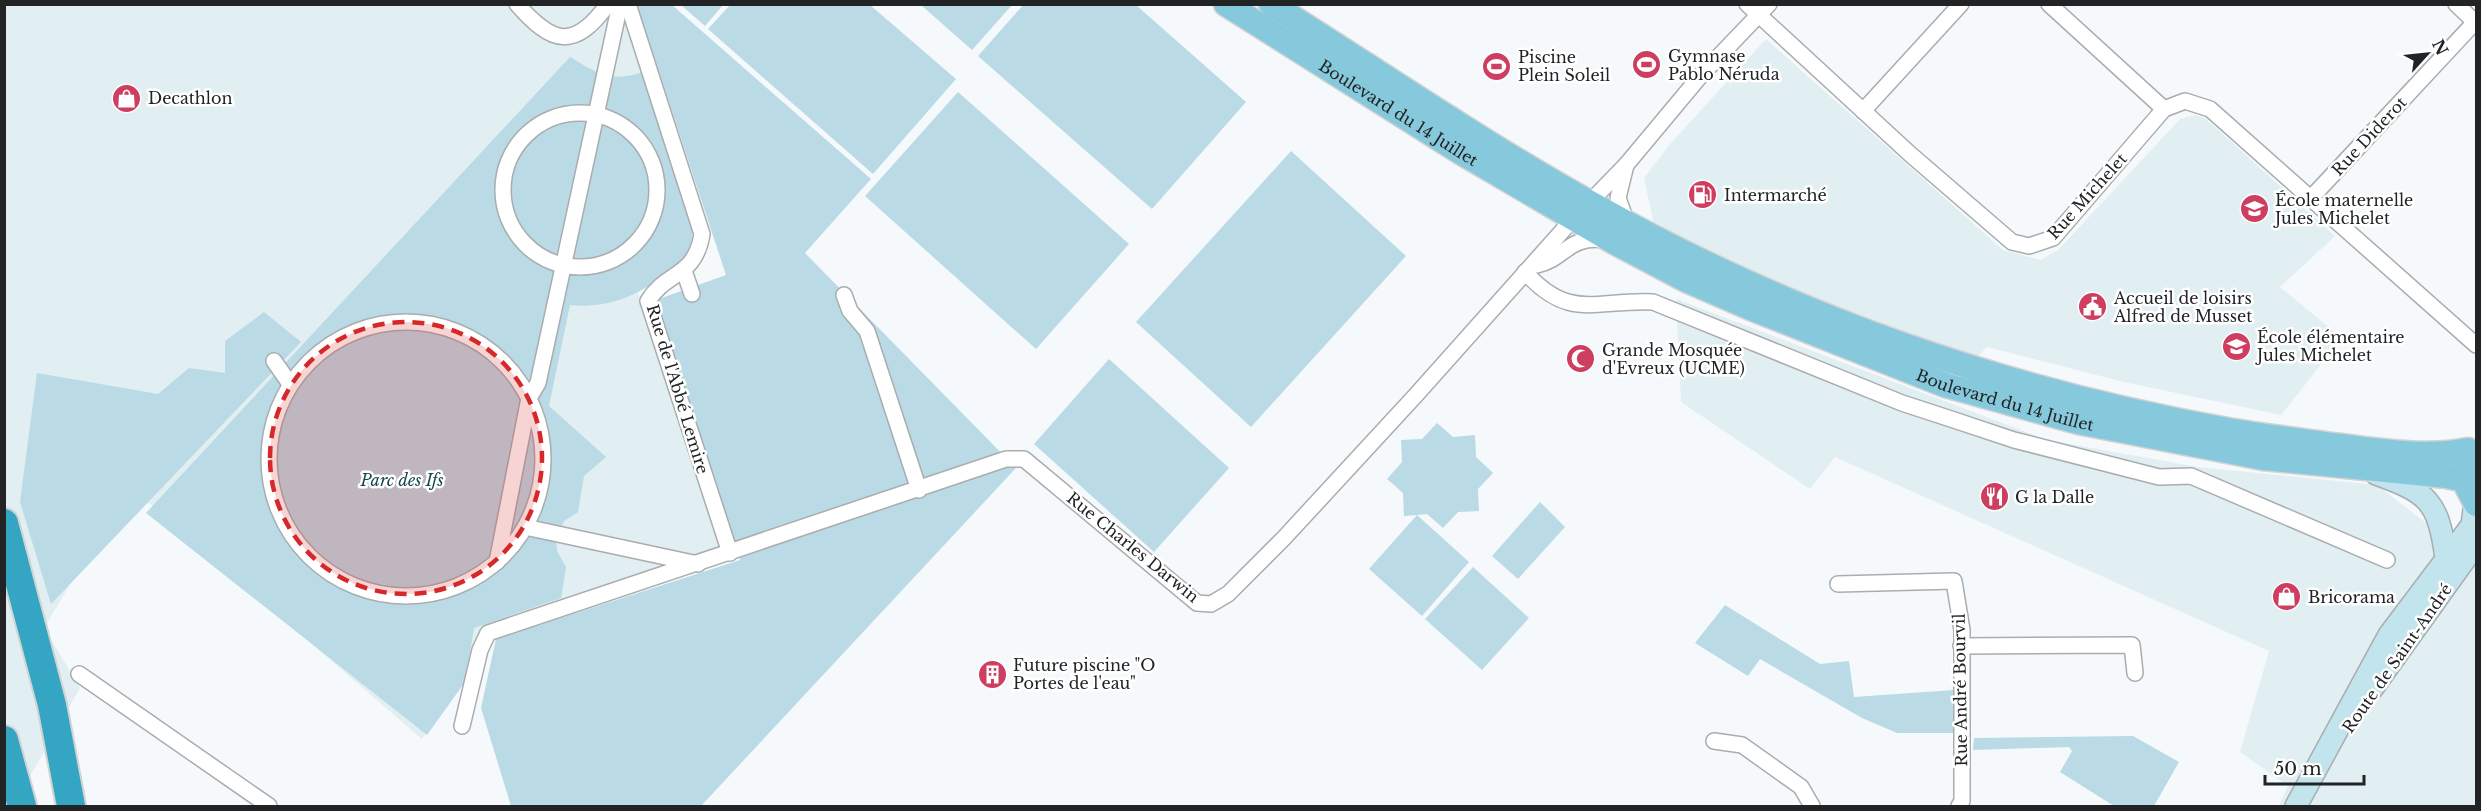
<svg xmlns="http://www.w3.org/2000/svg" width="2481" height="811" font-family="'Libre Baskerville',serif">
  <style>
    .built { fill: #e1eef2 }
    .green { fill: #badae5 }
    .lines { fill: none; stroke-linecap: round; stroke-linejoin: round }
    .street-casing { stroke: #a9adaf; stroke-width: 18 }
    .secondary-casing { stroke: #a9adaf; stroke-width: 24 }
    .primary-casing { stroke: #d3d3d3; stroke-width: 27 }
    .highway-casing { stroke: #d3d3d3; stroke-width: 32 }
    .street { stroke: #fff; stroke-width: 15 }
    .secondary { stroke: #c2e4ed; stroke-width: 21 }
    .primary { stroke: #86c9dc; stroke-width: 24 }
    .highway { stroke: #35a5c4; stroke-width: 28 }
    .marked { fill: #d62828; fill-opacity: 0.2; stroke: #d62828; stroke-width: 4.5; stroke-dasharray: 12 8; stroke-linejoin: round }
    .labels { text-anchor: middle; dominant-baseline: central; stroke-width: 5; stroke-linejoin: round; paint-order: stroke }
    .poi-label { font-size: 16px; fill: #212324; stroke: #fff; text-anchor: start }
    .street-label { font-size: 16px; fill: #212324; stroke: #fff }
    .park-label { font-size: 16px; font-style: italic; fill: #154654; stroke: #fff }
  </style>
  <rect width="100%" height="100%" fill="#f5f9fb"/>
  <g class="built">
    <path d="M5 5H624L695 224 693 250 680 266 638 293 728 551 487 631 467 675 422 739 129 486 44 628 80 688 13 806H5Z"/>
    <path d="M1766 39 2003 250 2041 260 2059 249 2180 119 2196 115 2206 119 2335 236 2280 287 2342 338 2281 415 2124 382 1987 347 1976 358 1778 284 1655 229 1644 178 1671 143Z"/>
    <path d="M1676 299 2047 440 2198 467 2377 485 2476 562V806H2279L2288 786 2240 752 2269 651 1835 457 1810 489 1681 402Z"/>
  </g>
  <g class="green">
    <path d="M637 5H672L871 179 805 253 1016 468 701 806H511L481 708 496 639 740 560 656 300 726 275Z"/>
    <path d="M681 5H723L705 26Z"/>
    <path d="M730 5H870L956 79 873 174 708 29Z"/>
    <path d="M921 5H1012L972 50Z"/>
    <path d="M1023 5H1136L1246 102 1152 209 978 56Z"/>
    <path d="M570 57C596 73 612 83 643 72L692 230 691 256C651 285 623 310 570 305L549 406 606 457 584 476 578 512 564 521 556 540 557 551 566 567 561 598 474 628 465 682 427 735 146 513Z"/>
    <path d="M958 92 1129 244 1036 349 865 196Z"/>
    <path d="M1291 151 1406 256 1251 427 1136 322Z"/>
    <path d="M264 312 301 342 51 604 20 502 37 373 158 394 189 368 225 373V341Z"/>
    <path d="M1109 359 1229 468 1154 552 1034 444Z"/>
    <path d="M1437 423 1453 437 1475 435 1476 457 1493 473 1478 489 1479 511 1458 512 1443 528 1427 514 1417 515 1469 562 1422 616 1369 569 1417 515 1404 516 1403 493 1387 479 1402 462 1401 440 1422 439Z"/>
    <path d="M1540 502 1565 527 1518 579 1492 556Z"/>
    <path d="M1473 567 1529 618 1482 670 1425 619Z"/>
    <path d="M1725 605 1820 664 1849 661 1854 697 1954 690 1955 733H1897L1862 718 1760 659 1748 676 1695 643Z"/>
    <path d="M2133 736 2179 762 2154 806H2114L2060 772 2072 751 2069 747 1973 750 1974 738Z"/>
  </g>
  <g class="lines">
    <defs>
      <g id="street">
        <path d="M517 4C552 44 574 51 608 4"/>
        <path d="M628 4 702 234C695 278 666 271 648 301L730 553"/>
        <path d="M1747 4 1910 154 2012 242 2029 246 2053 238 2164 109 2185 101 2210 109 2476 345"/>
        <path d="M2049 4 2164 109"/>
        <path d="M2456 4 2476 23"/>
        <path d="M1863 111 1961 4"/>
        <circle cx="580" cy="190" r="77"/>
        <path d="M1626 165 1618 198 1627 223"/>
        <path d="M2311 198 2476 21"/>
        <path d="M1589 203 1626 165 1702 74 1769 4"/>
        <path d="M1537 265C1565 259 1568 235 1605 240"/>
        <path d="M684 271 692 294"/>
        <path d="M1525 272C1570 322 1596 299 1653 302L1902 403 1954 420 2014 440 2159 477 2191 476 2387 560"/>
        <path d="M844 295 850 311 867 331 919 490"/>
        <circle cx="406" cy="459" r="137"/>
        <path d="M274 361 290 384"/>
        <path d="M525 527 698 564"/>
        <path d="M497 562 529 398 538 383 620 4"/>
        <path d="M1838 584 1954 581 1962 630V801L1959 806"/>
        <path d="M1961 646 2132 645 2135 673"/>
        <path d="M79 674 269 806"/>
        <path d="M462 726 480 650 488 633 1006 459H1024L1197 603 1211 604 1228 594 1284 538 1416 395 1573 219"/>
        <path d="M1714 741 1742 745 1801 787 1812 806"/>
      </g>
      <g id="secondary">
        <path d="M2376 474C2428 493 2438 500 2446 558"/>
        <path d="M2372 689 2476 544"/>
        <path d="M2296 806 2389 635 2472 525 2475 502"/>
      </g>
      <g id="primary">
        <path id="s1" d="M1226 4 1462 153 1614 242 1686 280 1753 309 1945 385 2078 422 2263 458 2446 476 2465 480"/>
        <path d="M1271 4C1378 71 1482 143 1592 204 1791 316 2004 390 2228 430 2263 436 2297 440 2332 445 2376 450 2424 459 2468 450"/>
        <path d="M2464 465 2467 487 2476 504"/>
      </g>
      <g id="highway">
        <path d="M4 523 52 705 71 806"/>
        <path d="M4 740 22 806"/>
      </g>
    </defs>
    <use href="#street" class="street-casing"/>
    <use href="#secondary" class="secondary-casing"/>
    <use href="#primary" class="primary-casing"/>
    <use href="#highway" class="highway-casing"/>
    <use href="#street" class="street"/>
    <use href="#secondary" class="secondary"/>
    <use href="#primary" class="primary"/>
    <use href="#highway" class="highway"/>
  </g>
  <path class="marked" d="M270 458a136 136 0 1 1 272 0a136 136 0 1 1-272 0Z"/>
  <defs>
    <symbol id="stadium-disc" viewBox="-11 -11 22 22"><circle r="9.5" fill="#ce3e61" stroke="#fff"/><path d="M0-5a6.5 5 0 1 0 0 10a6.5 5 0 1 0 0-10ZM-3.5-1.8h7v3.6h-7Z" fill="#fff"/></symbol>
    <symbol id="shop-disc" viewBox="-11 -11 22 22"><circle r="9.5" fill="#ce3e61" stroke="#fff"/><path d="M-5-2.5h2.3a2.7 3.5 0 0 1 5.4 0H5L5.5 6h-11ZM-1.5-2.5h3a1.5 2.3 0 0 0-3 0Z" fill="#fff"/></symbol>
    <symbol id="fuel-disc" viewBox="-11 -11 22 22"><circle r="9.5" fill="#ce3e61" stroke="#fff"/><path d="M-5.5-6h7V0h2V4h1.3V-2.5L3-4.5l.8-.8L6-3V5H2.5V1h-1V6h-7ZM-4.2-4.7v3.2H.2V-4.7Z" fill="#fff"/></symbol>
    <symbol id="school-disc" viewBox="-11 -11 22 22"><circle r="9.5" fill="#ce3e61" stroke="#fff"/><path d="M0-5L7-2L0 1L-7-2ZM-4 1L0 2.5L4 1V4Q0 6-4 4Z" fill="#fff"/></symbol>
    <symbol id="civic-disc" viewBox="-11 -11 22 22"><circle r="9.5" fill="#ce3e61" stroke="#fff"/><path d="M-.6-6.5H3V-4.5H.6V-3L4-1V1h2V6H-6V1h2V-1L-.6-3ZM-1.2 2.5V6h2.4V2.5Z" fill="#fff"/></symbol>
    <symbol id="mosque-disc" viewBox="-11 -11 22 22"><circle r="9.5" fill="#ce3e61" stroke="#fff"/><path d="M3.5-4.9A6 6 0 1 0 3.5 4.9A5 5 0 1 1 3.5-4.9Z" fill="#fff"/></symbol>
    <symbol id="restaurant-disc" viewBox="-11 -11 22 22"><circle r="9.5" fill="#ce3e61" stroke="#fff"/><path d="M-5-6h1v4h1v-4h1v4h1v-4h1v5L-1.5 .5V6h-2V.5L-5-1ZM5-6V6H3V1.5H1.5Q1.5-4 5-6Z" fill="#fff"/></symbol>
    <symbol id="building-disc" viewBox="-11 -11 22 22"><circle r="9.5" fill="#ce3e61" stroke="#fff"/><path d="M-4-6H4V6H1V3H-1V6H-4ZM-2.5-4.3h1.7v1.8h-1.7ZM.8-4.3h1.7v1.8H.8ZM-2.5-1h1.7V.8h-1.7ZM.8-1h1.7V.8H.8Z" fill="#fff"/></symbol>
  </defs>
  <g fill-rule="evenodd">
    <use href="#stadium-disc" x="1630" y="48" width="33" height="33"/>
    <use href="#stadium-disc" x="1480" y="50" width="33" height="33"/>
    <use href="#shop-disc" x="110" y="82" width="33" height="33"/>
    <use href="#fuel-disc" x="1686" y="178" width="33" height="33"/>
    <use href="#school-disc" x="2238" y="192" width="33" height="33"/>
    <use href="#civic-disc" x="2076" y="290" width="33" height="33"/>
    <use href="#school-disc" x="2220" y="330" width="33" height="33"/>
    <use href="#mosque-disc" x="1564" y="342" width="33" height="33"/>
    <use href="#restaurant-disc" x="1978" y="480" width="33" height="33"/>
    <use href="#shop-disc" x="2270" y="580" width="33" height="33"/>
    <use href="#building-disc" x="976" y="658" width="33" height="33"/>
  </g>
  <g class="labels">
    <g class="poi-label">
      <text x="1668" y="56">Gymnase<tspan x="1668" dy="18">Pablo Néruda</tspan></text>
      <text x="1518" y="57">Piscine<tspan x="1518" dy="18">Plein Soleil</tspan></text>
      <text x="148" y="98">Decathlon</text>
      <text x="1724" y="195">Intermarché</text>
      <text x="2275" y="200">École maternelle<tspan x="2275" dy="18">Jules Michelet</tspan></text>
      <text x="2114" y="298">Accueil de loisirs<tspan x="2114" dy="18">Alfred de Musset</tspan></text>
      <text x="2257" y="337">École élémentaire<tspan x="2257" dy="18">Jules Michelet</tspan></text>
      <text x="1602" y="350">Grande Mosquée<tspan x="1602" dy="18">d'Evreux (UCME)</tspan></text>
      <text x="2015" y="497">G la Dalle</text>
      <text x="2308" y="597">Bricorama</text>
      <text x="1013" y="665">Future piscine "O<tspan x="1013" dy="18">Portes de l'eau"</tspan></text>
    </g>
    <g class="street-label">
      <text stroke="none"><textPath href="#s1" startOffset="204">Boulevard du 14 Juillet</textPath></text>
      <text transform="translate(2369 136) rotate(-47)">Rue Diderot</text>
      <text transform="translate(2087 196) rotate(-48)">Rue Michelet</text>
      <text transform="translate(678 389) rotate(73)">Rue de l'Abbé Lemire</text>
      <text stroke="none"><textPath href="#s1" startOffset="878">Boulevard du 14 Juillet</textPath></text>
      <text transform="translate(1133 547) rotate(39)">Rue Charles Darwin</text>
      <text transform="translate(2397 658) rotate(-55)">Route de Saint-André</text>
      <text transform="translate(1960 690) rotate(-91)">Rue André Bourvil</text>
    </g>
    <g class="park-label">
      <text x="402" y="480">Parc des Ifs</text>
    </g>
  </g>
  <rect width="2481" height="811" fill="none" stroke="#212324" stroke-width="12"/>
  <g transform="translate(2427 54) rotate(63)" stroke="#ffffff" stroke-width="4.5" paint-order="stroke">
  <path d="M0-4.5L10 22L0 15L-10 22Z" fill="#212324"/>
  <text y="-9" font-size="16" font-weight="bold" text-anchor="middle" fill="#212324">N</text>
  </g>
  <path d="M2265 775v9h99v-9" fill="none" stroke="#212324" stroke-width="3"/>
  <text x="2274" y="775" font-size="18" fill="#212324" stroke="#ffffff" stroke-width="4.5" paint-order="stroke">50 m</text>
</svg>
